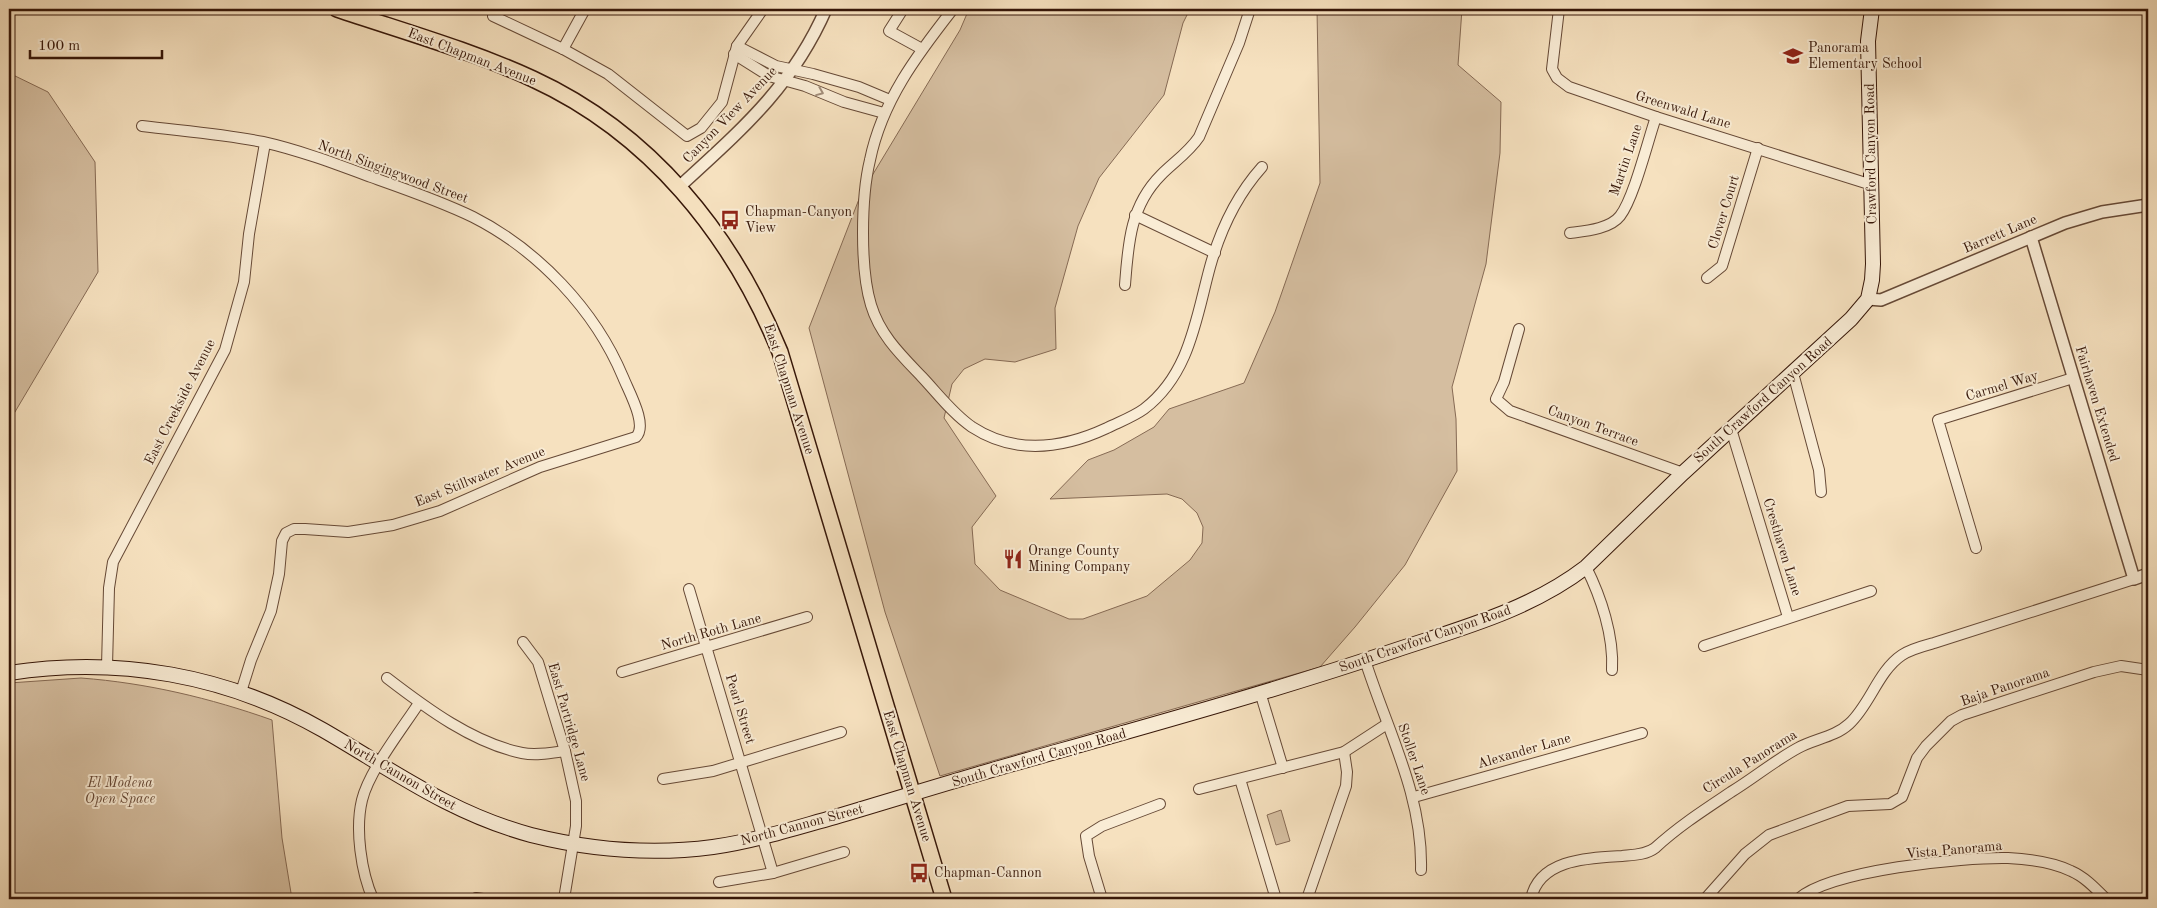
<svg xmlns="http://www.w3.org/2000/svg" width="2157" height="908" font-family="'Old Standard TT',serif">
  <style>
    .green { fill: #d5bea0; stroke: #866a54 }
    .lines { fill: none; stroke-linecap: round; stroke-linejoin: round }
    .minor-casing { stroke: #664936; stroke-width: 12 }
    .tertiary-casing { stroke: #664936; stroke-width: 14 }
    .secondary-casing { stroke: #361608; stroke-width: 16 }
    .primary-casing { stroke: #361608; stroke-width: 18 }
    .minor { stroke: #f9ecd5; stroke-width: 10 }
    .tertiary { stroke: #f9ecd5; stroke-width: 11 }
    .secondary { stroke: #f9ecd5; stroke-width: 14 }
    .primary { stroke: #f6e1bf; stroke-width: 15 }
    .oneway { stroke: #a18c79 }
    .labels { text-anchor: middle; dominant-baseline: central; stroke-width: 4; stroke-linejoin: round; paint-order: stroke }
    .poi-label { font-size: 14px; fill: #361608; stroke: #f9ecd5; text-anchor: start }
    .street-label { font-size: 14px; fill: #361608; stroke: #f9ecd5 }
    .park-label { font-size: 14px; font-style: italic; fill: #664836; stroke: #f9ecd5 }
  </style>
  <rect width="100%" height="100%" fill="#f6e1bf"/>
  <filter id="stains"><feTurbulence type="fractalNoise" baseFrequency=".004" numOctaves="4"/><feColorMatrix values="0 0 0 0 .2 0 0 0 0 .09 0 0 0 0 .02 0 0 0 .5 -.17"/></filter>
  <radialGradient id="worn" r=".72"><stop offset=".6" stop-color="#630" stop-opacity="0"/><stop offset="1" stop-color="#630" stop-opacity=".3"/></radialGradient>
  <g class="green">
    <path d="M969 9H1190L1183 23 1164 95 1099 178 1078 226 1055 308 1056 349 1015 362 985 359 964 369 952 384 944 418 996 496 972 527 975 564 1000 590 1069 619H1083L1147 596 1190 560 1202 543 1203 527 1197 513 1182 499 1167 494 1050 499 1088 460 1114 450 1154 427 1169 409 1244 383 1275 312 1320 183 1317 9H1462L1458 65 1501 102 1500 153 1486 264 1452 387 1456 419 1457 471 1405 565 1355 627 1320 667 940 776 885 612 809 328 861 194 960 30Z"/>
    <path d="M9 73 48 92 95 162 98 272 9 422Z"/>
    <path d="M81 678C147 683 210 698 272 720L282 838 292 899H9V683Z"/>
    <path d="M1281 810 1290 841 1276 845 1267 815Z"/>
  </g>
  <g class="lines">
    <defs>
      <g id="minor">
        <path d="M903 9 889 31 922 49"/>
        <path d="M953 9C917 55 882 101 870 160 861 197 860 269 871 305 880 335 901 355 922 377 938 394 953 414 972 427 1015 455 1062 449 1107 428 1119 422 1133 417 1144 409 1190 374 1196 318 1210 267 1220 231 1237 195 1262 167"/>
        <path d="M1559 9 1552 69 1557 78 1569 87 1656 117 1872 185"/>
        <path d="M493 16 563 49 608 74 687 136 701 128 722 102 737 46 763 9"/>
        <path d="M737 46 776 66 813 74 859 87 890 100"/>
        <path d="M563 49 585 9"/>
        <path d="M734 54 769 76 805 86 844 102 884 113"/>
        <path d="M142 126C182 131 223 134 263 142 299 150 336 164 371 177 405 189 440 201 473 217 538 250 595 310 623 377 629 392 648 425 636 437L540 467 440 511 393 525 348 532 305 529H294L286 533 282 541 279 574 271 611 251 660 241 692"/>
        <path d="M1135 215 1215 253"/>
        <path d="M1570 233C1585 231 1610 229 1620 216 1634 198 1648 140 1656 117"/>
        <path d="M1707 278 1722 266 1758 148"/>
        <path d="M1125 285C1128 245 1130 206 1161 175 1174 162 1189 152 1199 137L1239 43 1250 9"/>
        <path d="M1519 329 1504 382 1496 399 1510 411 1683 473"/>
        <path d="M1793 373 1819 470 1821 492"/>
        <path d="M1731 429 1788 617"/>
        <path d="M1976 548 1938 420 2073 378"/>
        <path d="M1586 567C1601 597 1614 636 1612 670"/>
        <path d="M689 589 773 873"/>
        <path d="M523 642 538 662 565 751 576 801V826L564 899"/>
        <path d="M1704 646 1871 591"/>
        <path d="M1365 660C1387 730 1423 795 1421 870"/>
        <path d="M107 666 109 588 113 562 225 350 244 282 249 234 265 143"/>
        <path d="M622 672 807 617"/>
        <path d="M387 678C426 708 473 743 522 753 536 756 551 753 565 751"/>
        <path d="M1260 692 1283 768"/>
        <path d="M663 779 713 771 841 732"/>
        <path d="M1240 779 1276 899"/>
        <path d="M1199 789 1344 752 1387 724"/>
        <path d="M1414 797 1642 733"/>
        <path d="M719 882 773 873 844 852"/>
        <path d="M476 898 483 899"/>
        <path d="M373 899C361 872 355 829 362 800 369 771 402 729 419 703"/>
        <path d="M1102 899 1089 856 1086 836 1102 826 1160 804"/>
        <path d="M1307 899 1346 786 1347 772 1344 752"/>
        <path d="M1531 899C1539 859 1588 858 1622 856 1632 855 1646 855 1655 848 1679 826 1704 810 1731 792 1754 778 1774 761 1798 748 1814 739 1835 737 1849 724 1870 705 1878 671 1902 655 1911 649 1923 646 1934 643L2134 579"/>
        <path d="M1705 899 1745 854 1769 835 1848 806 1890 804 1902 797 1917 758 1926 746 1951 721 1962 715 2094 672 2121 666 2148 670"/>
        <path d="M1798 899C1831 870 1962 857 2008 858 2027 859 2053 862 2071 871 2085 877 2096 889 2106 899"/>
      </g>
      <g id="tertiary">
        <path d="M679 187C741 130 792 87 826 9"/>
        <path d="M2031 237 2134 579 2148 574"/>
        <path d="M1868 299 1881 300 2065 223 2102 212 2148 205"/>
      </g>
      <path id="secondary" d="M9 673C118 656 227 675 323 730 394 771 450 813 531 835 591 850 653 855 713 847 755 841 795 828 835 817 899 798 963 778 1027 760 1151 725 1274 691 1396 650 1462 628 1530 610 1586 567L1683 473 1851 319 1868 299 1872 280 1873 264 1868 41 1872 9"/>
      <path id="primary" d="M337 9C402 31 470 50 533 79 650 133 732 234 780 352L944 899"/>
    </defs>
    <use href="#minor" class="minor-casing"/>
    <use href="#tertiary" class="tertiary-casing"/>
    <use href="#secondary" class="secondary-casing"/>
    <use href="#primary" class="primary-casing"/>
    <use href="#minor" class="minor"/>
    <use href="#tertiary" class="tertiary"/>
    <use href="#secondary" class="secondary"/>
    <use href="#primary" class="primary"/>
  </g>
  <defs><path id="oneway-chevron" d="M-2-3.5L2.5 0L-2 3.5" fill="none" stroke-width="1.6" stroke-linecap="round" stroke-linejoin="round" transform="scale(1.25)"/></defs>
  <use class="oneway" href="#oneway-chevron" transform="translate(820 92) rotate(22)"/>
  <defs>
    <symbol id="school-bare" viewBox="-9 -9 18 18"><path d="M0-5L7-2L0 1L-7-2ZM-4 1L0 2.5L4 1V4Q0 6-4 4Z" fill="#8f2418" stroke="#f9ecd5" stroke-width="2.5" paint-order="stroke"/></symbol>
    <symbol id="bus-bare" viewBox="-9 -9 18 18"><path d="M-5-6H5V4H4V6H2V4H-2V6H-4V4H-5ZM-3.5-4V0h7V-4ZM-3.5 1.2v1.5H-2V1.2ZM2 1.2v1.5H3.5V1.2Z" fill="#8f2418" stroke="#f9ecd5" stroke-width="2.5" paint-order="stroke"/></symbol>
    <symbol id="restaurant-bare" viewBox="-9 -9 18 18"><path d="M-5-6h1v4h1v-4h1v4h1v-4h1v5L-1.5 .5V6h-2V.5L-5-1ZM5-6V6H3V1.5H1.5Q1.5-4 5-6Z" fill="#8f2418" stroke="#f9ecd5" stroke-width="2.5" paint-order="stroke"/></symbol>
  </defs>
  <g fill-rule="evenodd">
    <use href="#school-bare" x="1779" y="42" width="28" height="28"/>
    <use href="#bus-bare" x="716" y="206" width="28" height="28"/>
    <use href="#restaurant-bare" x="999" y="545" width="28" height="28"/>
    <use href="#bus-bare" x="905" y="859" width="28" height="28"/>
  </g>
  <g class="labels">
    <g class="poi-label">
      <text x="1808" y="48">Panorama<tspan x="1808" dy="16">Elementary School</tspan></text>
      <text x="745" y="212">Chapman-Canyon<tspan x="745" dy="16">View</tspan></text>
      <text x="1028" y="551">Orange County<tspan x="1028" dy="16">Mining Company</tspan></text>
      <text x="934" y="873">Chapman-Cannon</text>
    </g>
    <g class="street-label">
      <text transform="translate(472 57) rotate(21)">East Chapman Avenue</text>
      <text transform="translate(1683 110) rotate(17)">Greenwald Lane</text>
      <text transform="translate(730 115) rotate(-46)">Canyon View Avenue</text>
      <text transform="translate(1871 154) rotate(-91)">Crawford Canyon Road</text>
      <text transform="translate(1626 160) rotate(-71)">Martin Lane</text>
      <text transform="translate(393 172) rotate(20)">North Singingwood Street</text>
      <text transform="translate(1724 212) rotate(-73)">Clover Court</text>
      <text transform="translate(2000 234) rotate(-23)">Barrett Lane</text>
      <text transform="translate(2002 386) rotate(-17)">Carmel Way</text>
      <text transform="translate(789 389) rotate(72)">East Chapman Avenue</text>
      <text transform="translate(1763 400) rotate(-42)">South Crawford Canyon Road</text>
      <text transform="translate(180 402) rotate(-63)">East Creekside Avenue</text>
      <text transform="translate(2097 404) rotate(73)">Fairhaven Extended</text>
      <text transform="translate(1593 426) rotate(20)">Canyon Terrace</text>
      <text transform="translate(480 477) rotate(-22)">East Stillwater Avenue</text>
      <text transform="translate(1782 547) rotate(73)">Cresthaven Lane</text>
      <text transform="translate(711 632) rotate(-16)">North Roth Lane</text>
      <text transform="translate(1425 639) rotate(-19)">South Crawford Canyon Road</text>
      <text transform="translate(2005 687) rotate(-19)">Baja Panorama</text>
      <text transform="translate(740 709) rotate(73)">Pearl Street</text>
      <text transform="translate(569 722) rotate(74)">East Partridge Lane</text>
      <text transform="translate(1524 751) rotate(-16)">Alexander Lane</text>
      <text transform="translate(1039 758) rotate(-16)">South Crawford Canyon Road</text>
      <text transform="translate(1414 759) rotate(71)">Stoller Lane</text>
      <text transform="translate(1750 762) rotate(-32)">Circula Panorama</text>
      <text transform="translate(400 775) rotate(30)">North Cannon Street</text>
      <text transform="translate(907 776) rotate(73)">East Chapman Avenue</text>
      <text transform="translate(802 825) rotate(-15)">North Cannon Street</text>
      <text transform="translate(1954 850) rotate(-5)">Vista Panorama</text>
    </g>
    <g class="park-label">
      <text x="120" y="783">El Modena<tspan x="120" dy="16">Open Space</tspan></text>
    </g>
  </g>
  <rect width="2157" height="908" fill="none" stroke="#f6e1bf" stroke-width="30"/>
  <rect x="10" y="10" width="2137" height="888" fill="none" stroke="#361608" stroke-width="2.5"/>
  <rect x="15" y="15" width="2127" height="878" fill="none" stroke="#361608"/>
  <path d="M30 50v8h132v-8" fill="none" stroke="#361608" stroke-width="2.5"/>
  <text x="38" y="50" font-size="15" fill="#361608" stroke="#f9ecd5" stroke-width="4" paint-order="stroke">100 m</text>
  <rect width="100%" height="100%" filter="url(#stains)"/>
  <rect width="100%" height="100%" fill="url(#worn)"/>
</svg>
